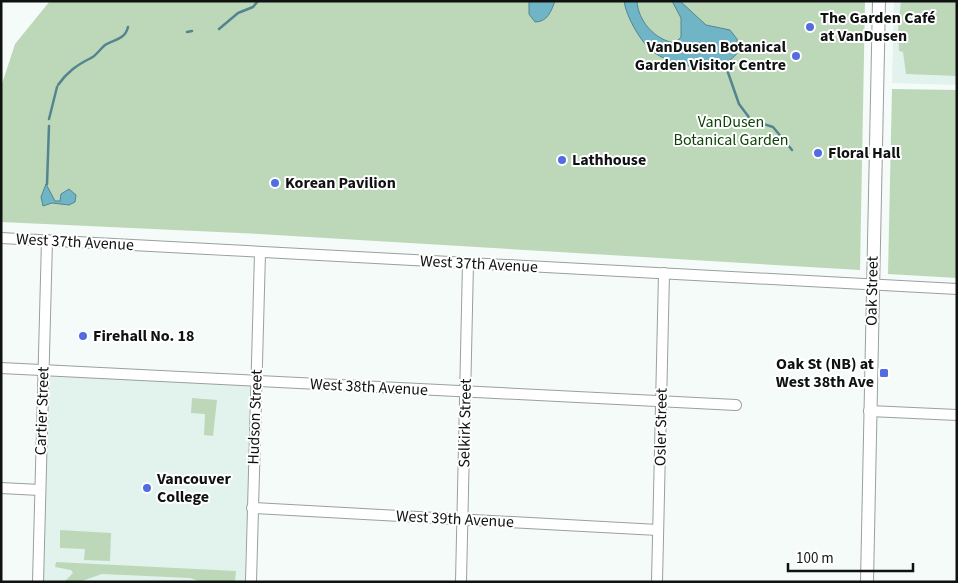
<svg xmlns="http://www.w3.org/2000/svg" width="958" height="583" font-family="'Source Sans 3',sans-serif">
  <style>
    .built { fill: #e2f3ee }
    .green { fill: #bcd8b8 }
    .water { fill: #70b5c6; stroke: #538490 }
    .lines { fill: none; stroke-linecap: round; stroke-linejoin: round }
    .stream { stroke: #538490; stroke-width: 2.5 }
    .minor-casing { stroke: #99a09e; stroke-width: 12 }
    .major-casing { stroke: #99a09e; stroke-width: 14 }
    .minor { stroke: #fff; stroke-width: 10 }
    .major { stroke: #fff; stroke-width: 12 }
    .poi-dot { fill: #536ce2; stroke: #fff; stroke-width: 2 }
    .labels { text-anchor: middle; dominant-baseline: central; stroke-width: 4; stroke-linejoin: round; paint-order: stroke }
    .poi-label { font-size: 16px; font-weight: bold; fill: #0f1211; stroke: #fff; text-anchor: start }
    .park-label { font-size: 16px; fill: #0e4307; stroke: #fff }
    .street-label { font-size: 16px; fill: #0f1211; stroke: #fff }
  </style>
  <rect width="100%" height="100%" fill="#f4fbf9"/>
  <g class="built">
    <path d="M894 1H957V85L892 83Z"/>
    <path d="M51 375 250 386 251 392 245 582H43L47 379Z"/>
  </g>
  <g class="green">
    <path d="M50 1H865L860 270 259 234 1 222V87L15 44Z"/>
    <path d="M901 1H957V76L906 74 903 52 899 51 898 29Z"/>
    <path d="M892 89 957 90V278L888 274Z"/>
    <path d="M192 398 217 400 213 436 204 435 205 414 191 413Z"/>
    <path d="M60 530 111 533 110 561 84 560 85 549 60 548Z"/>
    <path d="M56 562 236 571 235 582H202L190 578 102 574 79 582H64L73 573 71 570 55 567Z"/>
  </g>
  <g class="water">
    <path d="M529 1H555C551 12 547 22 535 22L529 14Z"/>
    <path d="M624 1H637C638 21 655 40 675 43L681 37V18L672 1H680L706 25 730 30 737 39 738 52C721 77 673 67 652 51 640 41 626 16 624 1Z"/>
    <path d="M46 184 55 201H60L61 194 69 189 76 195 75 202 69 205 52 203 43 206 41 197Z"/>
  </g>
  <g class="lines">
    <g class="stream">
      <path d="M219 29 238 13 253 7 258 1"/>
      <path d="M187 32 192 31"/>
      <path d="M725 64 739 104 751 120 773 127 792 150"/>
      <path d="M58 85C67 72 77 65 91 58 96 56 100 49 105 45 114 39 125 40 128 27"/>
      <path d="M49 119 57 87"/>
      <path d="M47 184 49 126"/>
    </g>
    <defs>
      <g id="minor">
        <path d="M1 238 957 289"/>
        <path d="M1 368 736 405"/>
        <path d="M869 411 957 415"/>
        <path d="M1 488 40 490"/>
        <path d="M252 508 658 530"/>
        <path d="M38 582 47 240"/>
        <path d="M251 582 260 253"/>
        <path d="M461 582 468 263"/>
        <path d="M657 582 664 273"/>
      </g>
      <path id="major" d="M867 582 879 1"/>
    </defs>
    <use href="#minor" class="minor-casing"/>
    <use href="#major" class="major-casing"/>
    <use href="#minor" class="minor"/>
    <use href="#major" class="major"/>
  </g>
  <g class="poi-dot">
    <circle cx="810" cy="27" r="5"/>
    <circle cx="796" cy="56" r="5"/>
    <circle cx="818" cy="153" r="5"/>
    <circle cx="562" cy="160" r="5"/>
    <circle cx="275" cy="183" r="5"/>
    <circle cx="83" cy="336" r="5"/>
    <rect x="879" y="368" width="10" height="10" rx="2.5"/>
    <circle cx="147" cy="488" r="5"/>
  </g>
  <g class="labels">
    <g class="poi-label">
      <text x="820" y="18">The Garden Café<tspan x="820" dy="18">at VanDusen</tspan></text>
      <text x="786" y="47" text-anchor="end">VanDusen Botanical<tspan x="786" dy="18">Garden Visitor Centre</tspan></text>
      <text x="828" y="153">Floral Hall</text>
      <text x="572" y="160">Lathhouse</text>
      <text x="285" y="183">Korean Pavilion</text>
      <text x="93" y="336">Firehall No. 18</text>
      <text x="874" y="364" text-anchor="end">Oak St (NB) at<tspan x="874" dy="18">West 38th Ave</tspan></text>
      <text x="157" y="479">Vancouver<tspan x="157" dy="18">College</tspan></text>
    </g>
    <g class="park-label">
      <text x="731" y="122">VanDusen<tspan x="731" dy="18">Botanical Garden</tspan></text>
    </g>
    <g class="street-label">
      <text transform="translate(75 242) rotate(3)">West 37th Avenue</text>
      <text transform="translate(479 264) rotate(3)">West 37th Avenue</text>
      <text transform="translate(872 291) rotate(-89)">Oak Street</text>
      <text transform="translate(369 387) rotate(3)">West 38th Avenue</text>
      <text transform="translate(42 411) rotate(-88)">Cartier Street</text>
      <text transform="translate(255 417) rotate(-88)">Hudson Street</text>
      <text transform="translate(465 423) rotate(-89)">Selkirk Street</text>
      <text transform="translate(661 427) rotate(-89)">Osler Street</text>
      <text transform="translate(455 519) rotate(3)">West 39th Avenue</text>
    </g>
  </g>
  <rect width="958" height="583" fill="none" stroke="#0f1211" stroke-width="5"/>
  <path d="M788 563v8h125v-8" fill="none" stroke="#0f1211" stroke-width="2.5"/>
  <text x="796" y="563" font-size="15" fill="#0f1211" stroke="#ffffff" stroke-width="4" paint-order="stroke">100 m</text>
</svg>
